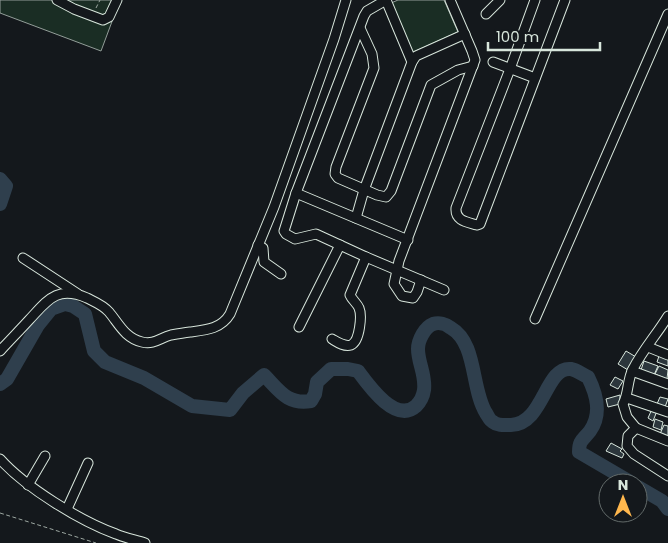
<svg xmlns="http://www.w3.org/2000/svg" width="668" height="543" font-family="Poppins,sans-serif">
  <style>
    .green { fill: #1a2d24; stroke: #939e99 }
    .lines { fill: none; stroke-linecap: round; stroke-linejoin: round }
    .river { stroke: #2f3f4d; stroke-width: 14 }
    .building { fill: #2c363c; stroke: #d8e6dc }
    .minor-casing { stroke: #d8e6dc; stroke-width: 11 }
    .path { stroke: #9da8a2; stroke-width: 1; stroke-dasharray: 4 2.5; stroke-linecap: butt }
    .minor { stroke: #14181c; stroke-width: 9 }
  </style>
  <rect width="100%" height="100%" fill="#14181c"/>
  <g class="green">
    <path d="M0 0H120L101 51 0 13Z"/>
    <path d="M398 0H444L458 32 409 54 389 4Z"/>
  </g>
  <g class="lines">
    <g class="river">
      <path d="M0 179 6 186 0 204"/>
      <path d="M0 384 7 379 38 325 51 309 65 304 73 306 85 314 94 351 105 362 144 378 192 406 230 410 243 393 264 375C279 390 287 405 311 401L315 394 317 382 331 369H348L358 371C369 386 396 424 416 406 421 401 423 397 424 390 426 375 418 363 418 349 418 340 425 327 433 324 439 322 446 324 451 328 477 343 471 389 486 413 488 416 490 421 493 422 498 426 505 425 511 425 544 424 545 366 571 369 577 370 583 375 588 377 597 395 602 414 590 431 583 440 579 440 579 452L632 483"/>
      <path d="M638 487 662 501 668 509"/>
    </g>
  </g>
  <g class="building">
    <path d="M626 351 636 357 628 370 618 364Z"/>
    <path d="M659 356 668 359V366L657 362Z"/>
    <path d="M644 361 658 366 654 375 641 370Z"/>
    <path d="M659 366 668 370 667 379 655 374Z"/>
    <path d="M615 377 623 381 618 389 610 385Z"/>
    <path d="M620 395V404L608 407 606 399Z"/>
    <path d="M660 397 668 399 665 407 657 404Z"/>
    <path d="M652 409 657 411 653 421 648 418Z"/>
    <path d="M655 419 663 422 661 430 653 427Z"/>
    <path d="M664 425 668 426V437L660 434Z"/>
    <path d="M611 443 622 449 620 451 624 454 622 458 606 451Z"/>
  </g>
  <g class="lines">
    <defs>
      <g id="minor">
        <path d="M57 0 74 9 103 20 109 17 117 0"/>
        <path d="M386 0 367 11 364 16 296 193 284 231 286 234 295 239 316 234 366 257 444 290"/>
        <path d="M386 0 412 62"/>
        <path d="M535 0 510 69 456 208C455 221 467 222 477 225L480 224 483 216 565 0"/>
        <path d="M486 14 500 0"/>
        <path d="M360 28 372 54 374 68 336 167 335 174 338 178 377 195 386 197 391 191 431 85 458 70 473 66"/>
        <path d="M493 62 535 78"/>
        <path d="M296 193 408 240"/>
        <path d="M356 218 364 190 412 62 416 56 465 34"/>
        <path d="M258 245 263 248 264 262 281 274"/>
        <path d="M23 258 78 294"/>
        <path d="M421 280 417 292 413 298 402 296 394 284 399 261 475 60 472 51 450 0"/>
        <path d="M668 316C657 334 642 351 633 369 627 380 629 393 623 404L627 417 636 428 628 436 627 446 634 454 668 476"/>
        <path d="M535 319 668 14"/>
        <path d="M299 327 340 245"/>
        <path d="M332 339C337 342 344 347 351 345 360 341 362 315 359 308 357 303 352 300 350 295L366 257"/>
        <path d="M648 347 668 355"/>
        <path d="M0 351C9 341 19 331 29 320 47 301 56 285 87 298 95 302 103 305 109 312 119 324 125 338 142 342 154 345 160 338 171 335 177 334 183 333 190 332 206 330 221 329 230 314L274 207 334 39 346 0"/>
        <path d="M632 371 668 384"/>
        <path d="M627 398 668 412"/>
        <path d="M636 428 668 441"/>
        <path d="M0 459C25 487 80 521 116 534 125 538 136 540 145 543"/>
        <path d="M28 485 45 456"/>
        <path d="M67 509 88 463"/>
      </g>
    </defs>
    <use href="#minor" class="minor-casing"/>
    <g class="path">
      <path d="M96 8 100 0"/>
      <path d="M0 513 96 543"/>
    </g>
    <use href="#minor" class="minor"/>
  </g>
  <g transform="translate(623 498)"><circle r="24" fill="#14181c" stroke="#626a69"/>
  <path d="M0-4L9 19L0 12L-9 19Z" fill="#ffb74d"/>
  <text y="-8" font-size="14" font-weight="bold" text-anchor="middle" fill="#d8e6dc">N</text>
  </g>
  <path d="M488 42v8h112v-8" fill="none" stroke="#d8e6dc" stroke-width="2.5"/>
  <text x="496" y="42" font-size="15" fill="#d8e6dc" stroke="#14181c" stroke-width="4" paint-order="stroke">100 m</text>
</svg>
